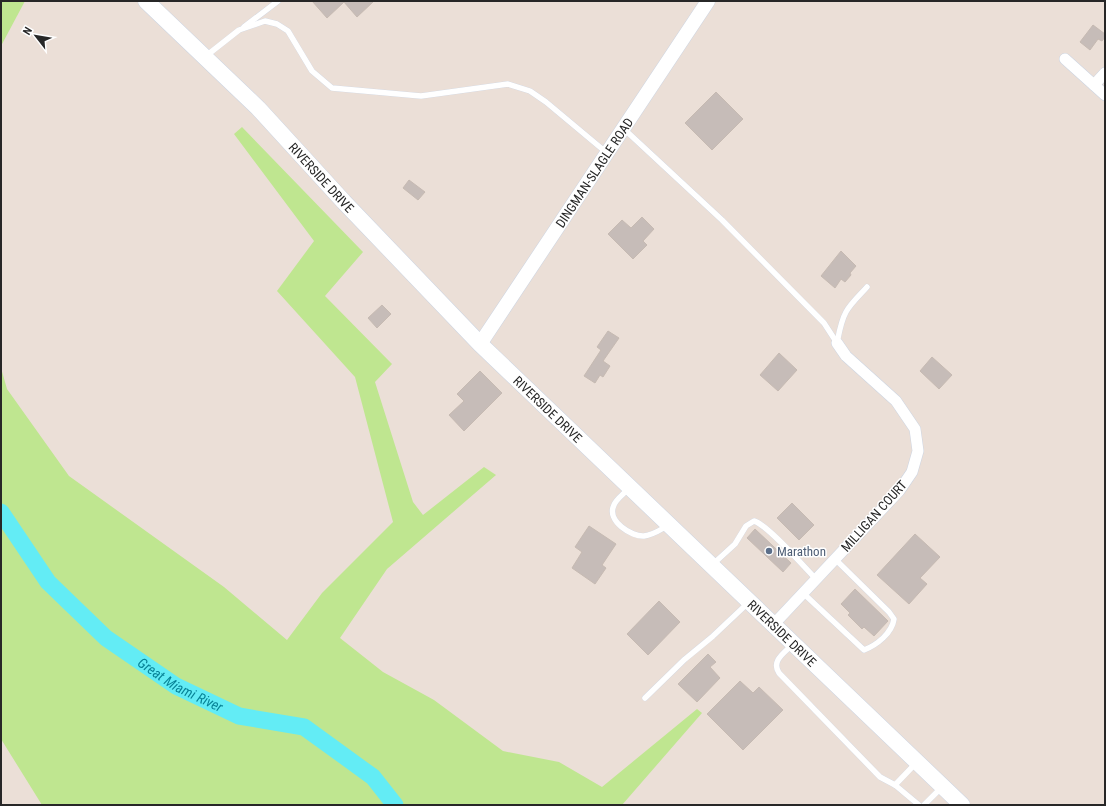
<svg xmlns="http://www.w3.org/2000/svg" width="1106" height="806" font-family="'Roboto Condensed',sans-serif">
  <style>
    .green { fill: #bfe690 }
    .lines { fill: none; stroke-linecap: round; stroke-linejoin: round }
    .river { stroke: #63ecf5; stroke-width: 17 }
    .building { fill: #c6bcb8; stroke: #c6bab2 }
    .service-casing { stroke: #cdd5e2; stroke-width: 6 }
    .minor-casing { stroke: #cdd5e2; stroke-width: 12 }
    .tertiary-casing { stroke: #cdd5e2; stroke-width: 15 }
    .secondary-casing { stroke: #cdd5e2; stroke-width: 17 }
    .service { stroke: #fff; stroke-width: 5.5 }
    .minor { stroke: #fff; stroke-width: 11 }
    .tertiary { stroke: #fff; stroke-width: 14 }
    .secondary { stroke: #fff; stroke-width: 16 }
    .service-dot { fill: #5c6f8a; stroke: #fff; stroke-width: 1.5 }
    .labels { text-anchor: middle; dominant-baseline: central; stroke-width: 3; stroke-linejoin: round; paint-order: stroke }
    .street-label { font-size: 13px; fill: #272727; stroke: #fff }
    .service-label { font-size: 13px; fill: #4e5e75; stroke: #fff; text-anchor: start }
    .water-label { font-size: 14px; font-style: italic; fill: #078296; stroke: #fff }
  </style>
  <rect width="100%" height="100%" fill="#ebdfd7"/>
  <g class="green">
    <path d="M1 1H25L1 46Z"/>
    <path d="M242 127 363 252 325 296 392 364 375 382 413 502 423 515 484 467 496 475 387 569 340 638 383 672 434 700 503 751 559 762 602 787 697 709 702 713 622 805H42L1 739V368L7 389 69 476 224 587 287 640 322 593 393 522 355 377 277 291 314 241 234 134Z"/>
  </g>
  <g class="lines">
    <path class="river" id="s1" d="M1 512 48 582 106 638 176 686 239 716 304 727 373 777 395 805"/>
  </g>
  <g class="building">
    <path d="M312 1H374L357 17 344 2 327 18Z"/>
    <path d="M1093 25 1105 34V37L1102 41 1098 39 1090 50 1080 42Z"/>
    <path d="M716 92 743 119 712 150 685 123Z"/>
    <path d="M409 180 425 192 418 200 403 188Z"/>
    <path d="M642 217 654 229 643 241 647 245 633 259 608 234 622 220 631 228Z"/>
    <path d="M841 251 856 266 850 273 851 275 845 282 841 279 835 288 821 276Z"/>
    <path d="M382 305 391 314 377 328 368 318Z"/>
    <path d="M608 331 619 338 603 361 610 366 603 377 600 375 595 383 584 376 601 350 597 347Z"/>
    <path d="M779 353 797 370 778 391 760 375Z"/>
    <path d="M932 357 952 375 939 389 920 371Z"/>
    <path d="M480 371 502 393 464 431 449 415 464 401 457 394Z"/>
    <path d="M792 503 814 525 799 540 777 518Z"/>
    <path d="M589 526 616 544 602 565 606 568 595 584 572 568 582 552 575 547Z"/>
    <path d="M755 529 791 563 783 572 747 538Z"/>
    <path d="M915 534 940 557 920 578 927 584 909 604 877 575Z"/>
    <path d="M855 589 888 621 874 636 864 627 862 629 848 615 850 613 841 604Z"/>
    <path d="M659 601 680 622 648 655 627 634Z"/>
    <path d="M708 654 716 662 710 667 720 678 697 702 678 684Z"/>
    <path d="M740 681 753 693 759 687 783 710 743 750 707 714Z"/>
  </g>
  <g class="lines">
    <defs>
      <g id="service">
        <path d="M244 27 278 1"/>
        <path d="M206 56 239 30 265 21 277 24 288 31 312 71 332 88 421 96 508 84 530 91 546 102 607 153"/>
        <path d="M624 129 722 220 824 323 837 343"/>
        <path d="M837 343C839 333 841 321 846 312 851 303 860 295 867 287"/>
        <path d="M628 489C624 494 616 499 614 505 606 521 632 537 644 536 653 535 660 530 667 526"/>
        <path d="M712 565 735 544 746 526 754 521C768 525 804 567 816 579"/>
        <path d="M803 593 864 650C877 645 892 633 894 619L889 612 835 559"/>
        <path d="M792 645C784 653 771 661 779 673L880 777 895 785 919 805"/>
        <path d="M645 698 685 659 713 636 748 603"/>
        <path d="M895 785 916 763"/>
        <path d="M924 805 942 787"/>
      </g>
      <g id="minor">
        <path d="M1065 59 1105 95"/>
        <path d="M1094 85 1105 73"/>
        <path d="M774 624 899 491 912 472 918 451 915 429 896 401 846 356 837 343"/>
      </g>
      <g id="tertiary">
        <path id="s2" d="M480 344 708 1"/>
      </g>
      <g id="secondary">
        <path id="s3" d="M146 1 258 108 344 202 480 344 962 805"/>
      </g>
    </defs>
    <use href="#service" class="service-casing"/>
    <use href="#minor" class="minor-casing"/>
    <use href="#tertiary" class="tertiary-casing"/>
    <use href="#secondary" class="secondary-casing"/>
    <use href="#service" class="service"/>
    <use href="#minor" class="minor"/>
    <use href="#tertiary" class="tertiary"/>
    <use href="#secondary" class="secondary"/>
  </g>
  <circle class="service-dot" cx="769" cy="551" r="4"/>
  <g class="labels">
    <g class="street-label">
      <text stroke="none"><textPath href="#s2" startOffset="206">DINGMAN-SLAGLE ROAD</textPath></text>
      <text stroke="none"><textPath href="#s3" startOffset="249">RIVERSIDE DRIVE</textPath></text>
      <text stroke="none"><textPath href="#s3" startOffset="573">RIVERSIDE DRIVE</textPath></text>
      <text transform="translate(874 516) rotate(-48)">MILLIGAN COURT</text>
      <text stroke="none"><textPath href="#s3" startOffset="897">RIVERSIDE DRIVE</textPath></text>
    </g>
    <g class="service-label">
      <text x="777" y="551">Marathon</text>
    </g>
    <g class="water-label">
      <text stroke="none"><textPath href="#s1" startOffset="253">Great Miami River</textPath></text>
    </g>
  </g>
  <rect width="1106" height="806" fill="none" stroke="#272727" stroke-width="4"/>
  <g transform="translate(36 36) rotate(301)" stroke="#ffffff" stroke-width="3" paint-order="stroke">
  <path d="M0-3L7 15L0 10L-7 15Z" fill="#272727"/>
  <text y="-6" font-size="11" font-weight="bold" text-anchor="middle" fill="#272727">N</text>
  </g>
</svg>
